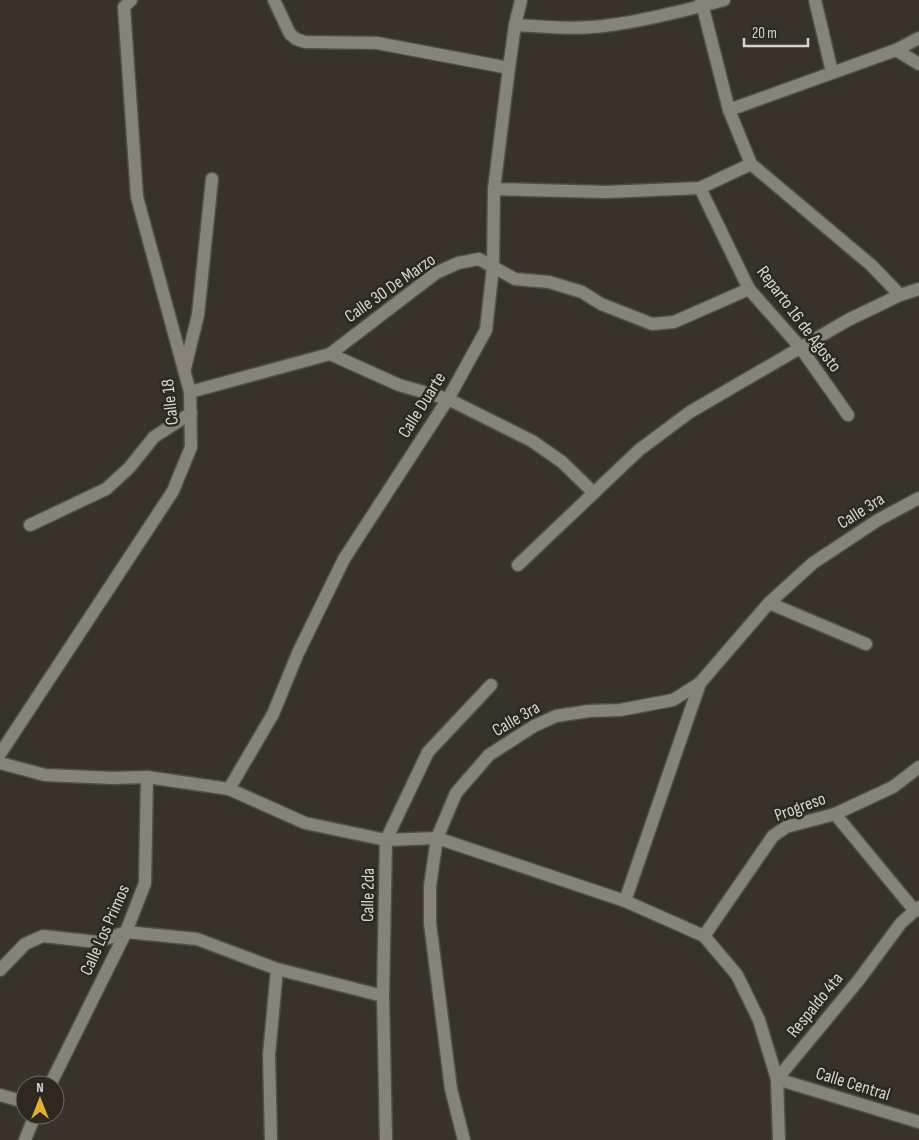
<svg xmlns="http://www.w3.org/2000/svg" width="919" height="1140" font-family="'Sofia Sans Condensed',sans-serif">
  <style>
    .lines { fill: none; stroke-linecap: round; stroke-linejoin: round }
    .minor-casing { stroke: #524f47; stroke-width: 15 }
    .minor { stroke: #878378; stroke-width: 12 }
    .labels { text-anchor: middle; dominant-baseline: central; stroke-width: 5; stroke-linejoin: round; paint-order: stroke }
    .street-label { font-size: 18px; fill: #d7d4ce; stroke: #2d2920 }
  </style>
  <rect width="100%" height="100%" fill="#37332a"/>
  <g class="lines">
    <defs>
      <g id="minor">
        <path d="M274 0 290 34 296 39 305 42 377 43 509 68"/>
        <path d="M701 0 729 110 751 164 871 265 900 295"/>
        <path d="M815 0 832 72"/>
        <path d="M515 25C546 27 579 30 611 25 649 20 687 10 724 0"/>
        <path d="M896 50 919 64"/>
        <path d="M729 110 896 50 919 38"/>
        <path d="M700 188 749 289 800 347 848 415"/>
        <path d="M494 189 606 192 700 188 751 164"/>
        <path d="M330 354 399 385 448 399 532 441 562 462 594 493"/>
        <path d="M185 368 198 315 212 179"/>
        <path d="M190 392 330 354 436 273 458 263 479 259 515 279 549 282 582 292 601 304 652 324 674 322 749 289"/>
        <path d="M30 525 106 489 129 468 154 437 191 413"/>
        <path d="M518 565 639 450 690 412 848 320 900 295 919 289"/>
        <path d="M769 603 866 644"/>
        <path d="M0 754 173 491 191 447 190 392 137 197 124 7 131 0"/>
        <path d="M0 763 45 775 113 778 147 777 229 789 305 823 386 840 437 838 625 901 704 936 737 975 759 1020 777 1079 919 1122"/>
        <path d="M229 789 273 714 298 653 344 559 448 399 486 330 493 267 494 189 509 68 515 25 521 0"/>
        <path d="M835 814 915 911"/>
        <path d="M625 901 700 683"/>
        <path d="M704 936 773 836 786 827 835 814 893 787 919 767"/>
        <path d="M0 970 25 944 43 936 97 942 126 932 197 939 277 969 383 996"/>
        <path d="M50 1085 126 932 145 883 147 777"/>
        <path d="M0 1095 25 1102"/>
        <path d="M25 1140 35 1115"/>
        <path d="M271 1140 269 1055 277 969"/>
        <path d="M386 1140 383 996 386 840 428 752 491 685"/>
        <path d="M464 1140 451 1089 430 923V886L437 838 456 793 489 755 534 726 556 716 589 711 620 710 673 700 700 683 769 603 813 563 878 520 919 498"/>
        <path d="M779 1140 777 1079 858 981 901 923 919 907"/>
      </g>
    </defs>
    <use href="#minor" class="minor-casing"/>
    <use href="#minor" class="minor"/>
  </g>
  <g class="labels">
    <g class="street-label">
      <text transform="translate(390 288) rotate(-35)">Calle 30 De Marzo</text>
      <text transform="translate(799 319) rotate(53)">Reparto 16 de Agosto</text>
      <text transform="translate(170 402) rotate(-96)">Calle 18</text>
      <text transform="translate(422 405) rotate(-58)">Calle Duarte</text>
      <text transform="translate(861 511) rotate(-32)">Calle 3ra</text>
      <text transform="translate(516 719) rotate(-30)">Calle 3ra</text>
      <text transform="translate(800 807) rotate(-20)">Progreso</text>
      <text transform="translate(368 895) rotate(-89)">Calle 2da</text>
      <text transform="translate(105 930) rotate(-66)">Calle Los Primos</text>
      <text transform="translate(815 1005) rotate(-51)">Respaldo 4ta</text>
      <text transform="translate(853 1084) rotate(17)">Calle Central</text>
    </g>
  </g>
  <g transform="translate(40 1100)"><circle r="24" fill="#2d2920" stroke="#716d66"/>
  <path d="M0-4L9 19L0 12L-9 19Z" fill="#e0b034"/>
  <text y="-8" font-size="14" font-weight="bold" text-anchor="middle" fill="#d7d4ce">N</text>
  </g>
  <path d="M744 38v8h64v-8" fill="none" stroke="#d7d4ce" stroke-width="2.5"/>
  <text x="752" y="38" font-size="15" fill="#d7d4ce" stroke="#2d2920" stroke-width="4" paint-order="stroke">20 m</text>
</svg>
